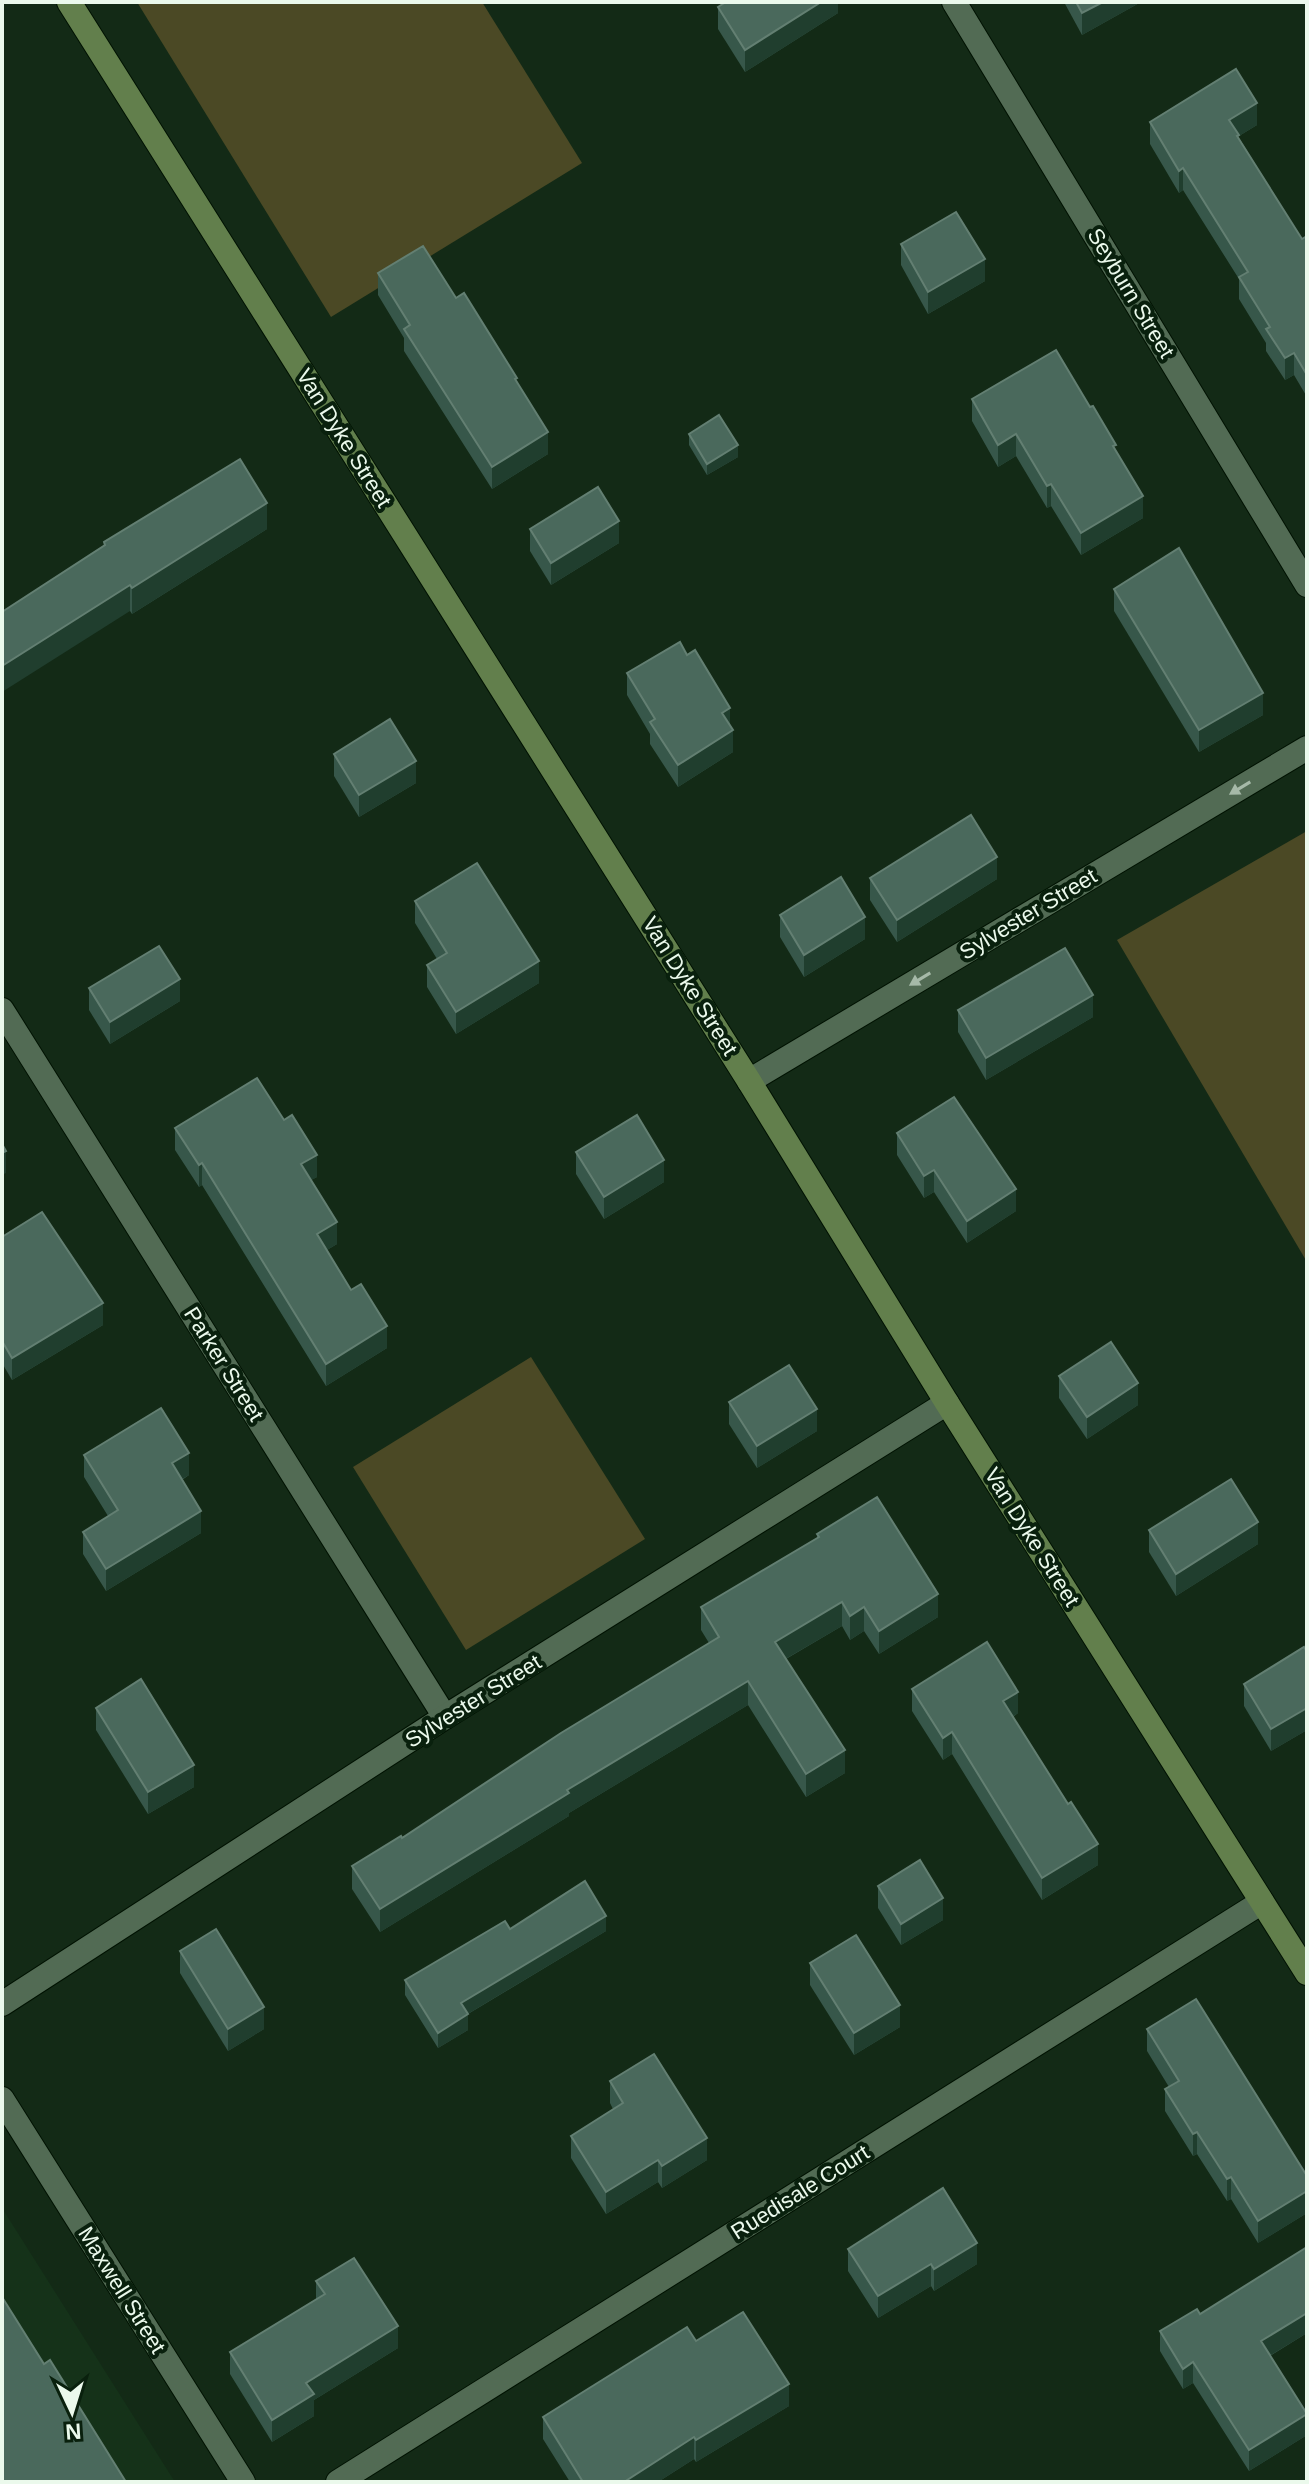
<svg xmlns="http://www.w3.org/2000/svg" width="1309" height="2484" font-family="Arial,sans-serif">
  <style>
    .built { fill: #153219 }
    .green { fill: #4b4925 }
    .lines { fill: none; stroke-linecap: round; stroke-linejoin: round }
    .street-casing { stroke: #001202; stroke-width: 26 }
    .secondary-casing { stroke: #001202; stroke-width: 26 }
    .street { stroke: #526b54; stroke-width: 24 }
    .secondary { stroke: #627f4c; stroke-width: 24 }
    .wall { fill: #37574a }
    .shaded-wall { fill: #203e2e }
    .building { fill: #4a695c; stroke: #637f72; stroke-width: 2 }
    .oneway { fill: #a6b9a8 }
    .labels { text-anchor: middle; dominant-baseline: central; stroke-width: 8; stroke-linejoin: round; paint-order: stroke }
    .street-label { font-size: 22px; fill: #ebf9ec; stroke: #09200d }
  </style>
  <rect width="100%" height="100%" fill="#132a16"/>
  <path class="built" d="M2 2208 175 2482H2Z"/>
  <g class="green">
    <path d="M137 2H482L582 163 331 317Z"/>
    <path d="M1307 831V1262L1117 940Z"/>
    <path d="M531 1357 645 1539 466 1650 353 1467Z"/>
  </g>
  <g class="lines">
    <defs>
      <g id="street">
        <path d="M954 2 1307 585"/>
        <path d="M2 1010 445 1717"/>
        <path d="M749 1081 1307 748"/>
        <path d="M2 2004 445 1717 947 1403"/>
        <path d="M2 2099 243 2482"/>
        <path d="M338 2482 1262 1902"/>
      </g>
      <path id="secondary" d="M69 2 749 1081 947 1403 1307 1973"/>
    </defs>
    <use href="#street" class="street-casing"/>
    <use href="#secondary" class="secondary-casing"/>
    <use href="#street" class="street"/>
    <use href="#secondary" class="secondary"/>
  </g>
  <g class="wall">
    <path d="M838 2V13L745 72 718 29V7Z"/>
    <path d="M1064 2H1141L1082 35Z"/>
    <path d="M1150 122 1257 125 1239 136V138L1302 239 1307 236V397L1294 375 1285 380 1266 351V343L1239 299V279L1183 190 1179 193 1150 144Z"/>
    <path d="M901 244 985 281 928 314 901 265Z"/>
    <path d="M378 273 456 298 517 383 548 454 492 489 404 351V338L378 295Z"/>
    <path d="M972 399 1116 451 1143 518 1081 555 1051 506 1047 508 1016 456 998 467 972 421Z"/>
    <path d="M689 434 738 457 707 475 689 445Z"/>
    <path d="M267 529 132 614 130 611 28 596 104 546V542Z"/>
    <path d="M530 529 619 543 551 585 530 551Z"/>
    <path d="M1114 589 1263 715 1199 752 1114 611Z"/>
    <path d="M627 673 730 726 733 752 678 787 650 744V734L627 695Z"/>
    <path d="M334 754 416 783 359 817 334 776Z"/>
    <path d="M870 878 997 879 897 942 870 900Z"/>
    <path d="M415 901 539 983 456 1034 427 987V965L437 959 415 923Z"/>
    <path d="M780 915 865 939 804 977 780 937Z"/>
    <path d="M89 988 180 1001 110 1044 89 1010Z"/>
    <path d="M958 1010 1093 1017 986 1080 958 1032Z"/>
    <path d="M175 1128 317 1177 311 1180 337 1244 327 1250 387 1348 326 1386 202 1185 199 1187 175 1150Z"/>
    <path d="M897 1133 1016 1211 967 1243 934 1192 924 1198 897 1155Z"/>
    <path d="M576 1152 664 1182 604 1219 576 1174Z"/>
    <path d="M2 1237 103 1325 12 1380 2 1363Z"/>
    <path d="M1059 1376 1138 1405 1087 1439 1059 1398Z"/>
    <path d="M729 1402 817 1431 757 1468 729 1424Z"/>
    <path d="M84 1455 189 1475 182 1480 201 1533 106 1591 83 1554V1532L108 1516 84 1477Z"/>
    <path d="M1149 1530 1258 1544 1176 1596 1149 1552Z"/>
    <path d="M817 1534 938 1617 879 1654 864 1631 850 1640 842 1626 786 1659 845 1773 806 1797 748 1705 569 1813V1816L380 1932 352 1889V1866L402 1838 709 1643 701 1630V1607L817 1538Z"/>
    <path d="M1307 1652V1730L1271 1751 1244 1706V1684Z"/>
    <path d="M912 1689 1018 1713 1013 1717 1098 1865 1042 1900 952 1754 943 1760 912 1711Z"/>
    <path d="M96 1708 194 1787 148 1814 96 1730Z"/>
    <path d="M1307 1789V1815L1305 1812V1790Z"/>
    <path d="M878 1886 943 1920 901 1945 878 1908Z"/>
    <path d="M510 1929 606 1931 468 2014V2030L438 2048 405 1995V1980Z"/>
    <path d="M180 1951 264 2029 228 2051 180 1973Z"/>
    <path d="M810 1963 900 2027 854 2055 810 1985Z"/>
    <path d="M1147 2029 1307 2176V2213L1258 2243 1231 2199 1227 2201 1197 2154 1193 2156 1165 2111V2089L1169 2087 1147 2051Z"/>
    <path d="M610 2081 707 2160 662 2188 658 2182 606 2214 571 2158V2136L613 2109 610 2103Z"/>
    <path d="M1307 2247V2333L1270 2356 1307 2414V2435L1249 2471 1193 2383 1183 2389 1160 2351V2331L1200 2314Z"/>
    <path d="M848 2249 977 2264 934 2291 931 2286 878 2318 848 2271Z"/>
    <path d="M316 2281 398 2348 314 2400V2416L272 2442 230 2374V2352L316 2299Z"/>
    <path d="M696 2341 789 2406 696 2462 694 2459 658 2482H570L543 2439V2417Z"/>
  </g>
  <g class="shaded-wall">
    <path d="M821 2H838V13L745 72V50Z"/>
    <path d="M1103 2H1141L1082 35V13Z"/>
    <path d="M1257 103V125L1239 136V156L1229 120Z"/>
    <path d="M1183 168V190L1179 193V171Z"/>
    <path d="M985 259V281L928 314V292Z"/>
    <path d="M1294 353V375L1285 380V358Z"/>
    <path d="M548 432V454L492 489V467Z"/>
    <path d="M1016 434V456L998 467V445Z"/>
    <path d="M738 445V457L707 475V464Z"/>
    <path d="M1051 484V506L1047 508V486Z"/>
    <path d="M1143 496V518L1081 555V533Z"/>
    <path d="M267 503V529L132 614V588Z"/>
    <path d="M619 521V543L551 585V563Z"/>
    <path d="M130 585V611L2 692V666Z"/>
    <path d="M1263 693V715L1199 752V730Z"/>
    <path d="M730 708V729L722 713Z"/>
    <path d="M733 730V752L678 787V765Z"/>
    <path d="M416 761V783L359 817V795Z"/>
    <path d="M997 857V879L897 942V920Z"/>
    <path d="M865 917V939L804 977V955Z"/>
    <path d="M539 961V983L456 1034V1012Z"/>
    <path d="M180 979V1001L110 1044V1022Z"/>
    <path d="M1093 995V1017L986 1080V1058Z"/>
    <path d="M6 1151V1173L2 1175V1153Z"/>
    <path d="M317 1155V1177L301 1186V1164Z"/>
    <path d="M664 1160V1182L604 1219V1197Z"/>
    <path d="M202 1163V1185L199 1187V1165Z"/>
    <path d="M934 1170V1192L924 1198V1176Z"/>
    <path d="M1016 1189V1211L967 1243V1221Z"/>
    <path d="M337 1222V1244L317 1256V1234Z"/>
    <path d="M103 1303V1325L12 1380V1358Z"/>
    <path d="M387 1326V1348L326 1386V1364Z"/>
    <path d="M1138 1383V1405L1087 1439V1417Z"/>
    <path d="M817 1409V1431L757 1468V1446Z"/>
    <path d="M189 1453V1475L172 1485V1463Z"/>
    <path d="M201 1511V1533L106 1591V1569Z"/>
    <path d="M1258 1522V1544L1176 1596V1574Z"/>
    <path d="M938 1594V1617L879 1654V1631Z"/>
    <path d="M842 1602V1626L775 1665V1642Z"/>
    <path d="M864 1607V1631L850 1640V1616Z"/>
    <path d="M748 1681V1705L569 1813V1816L380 1932V1909L567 1790Z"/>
    <path d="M1018 1692V1713L1003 1723V1701Z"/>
    <path d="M1307 1708V1730L1271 1751V1729Z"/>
    <path d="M952 1732V1754L943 1760V1738Z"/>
    <path d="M845 1750V1773L806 1797V1774Z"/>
    <path d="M194 1765V1787L148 1814V1792Z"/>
    <path d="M1098 1844V1865L1042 1900V1878Z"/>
    <path d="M943 1898V1920L901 1945V1924Z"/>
    <path d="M606 1916V1931L461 2018V2003Z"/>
    <path d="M900 2005V2027L854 2055V2033Z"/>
    <path d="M264 2007V2029L228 2051V2029Z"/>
    <path d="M468 2014V2030L438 2048V2033Z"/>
    <path d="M1197 2132V2154L1193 2156V2134Z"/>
    <path d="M707 2138V2160L662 2188V2166Z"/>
    <path d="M658 2160V2182L606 2214V2192Z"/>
    <path d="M1231 2177V2199L1227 2201V2179Z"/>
    <path d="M1307 2191V2213L1258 2243V2221Z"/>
    <path d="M977 2243V2264L934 2291V2269Z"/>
    <path d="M931 2264V2286L878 2318V2296Z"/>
    <path d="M1307 2313V2333L1261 2361V2341Z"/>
    <path d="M398 2326V2348L314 2400V2416L272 2442V2420L306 2383Z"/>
    <path d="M1193 2362V2383L1183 2389V2369Z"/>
    <path d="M789 2384V2406L696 2462V2440Z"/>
    <path d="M1307 2414V2435L1249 2471V2450Z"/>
    <path d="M694 2437V2459L658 2482H624Z"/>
  </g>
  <g class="building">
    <path d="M726 2H821L745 50 718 7Z"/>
    <path d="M1076 2H1103L1082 13Z"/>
    <path d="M1236 69 1257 103 1229 120 1239 135 1237 136 1302 239 1307 236V375L1294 353 1285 358 1266 329 1270 327 1239 277 1248 272 1183 168 1179 171 1150 122Z"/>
    <path d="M956 212 985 259 928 292 901 244Z"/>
    <path d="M423 246 456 298 464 293 517 378 515 379 548 432 492 467 404 329 410 325 378 273Z"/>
    <path d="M1056 350 1090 407 1093 406 1116 445 1113 446 1143 496 1081 533 1051 484 1047 486 1016 434 998 445 972 399Z"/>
    <path d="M719 415 738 445 707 464 689 434Z"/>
    <path d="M240 459 267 503 132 588 130 585 2 666V612L105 545 104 542Z"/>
    <path d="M598 487 619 521 551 563 530 529Z"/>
    <path d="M1179 548 1263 693 1199 730 1114 589Z"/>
    <path d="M680 642 687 655 695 650 730 708 722 713 733 730 678 765 650 722 655 719 627 673Z"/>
    <path d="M390 719 416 761 359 795 334 754Z"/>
    <path d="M971 815 997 857 897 920 870 878Z"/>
    <path d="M477 863 539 961 456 1012 427 965 447 953 415 901Z"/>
    <path d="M841 877 865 917 804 955 780 915Z"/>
    <path d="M159 946 180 979 110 1022 89 988Z"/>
    <path d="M1065 948 1093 995 986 1058 958 1010Z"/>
    <path d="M257 1078 284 1120 292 1115 317 1155 301 1164 337 1222 317 1234 351 1290 361 1284 387 1326 326 1364 202 1163 199 1165 175 1128Z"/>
    <path d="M954 1097 1016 1189 967 1221 934 1170 924 1176 897 1133Z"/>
    <path d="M637 1115 664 1160 604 1197 576 1152Z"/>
    <path d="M2 1144 6 1151 2 1153Z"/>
    <path d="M42 1212 103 1303 12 1358 2 1341V1237Z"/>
    <path d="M1111 1342 1138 1383 1087 1417 1059 1376Z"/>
    <path d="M789 1365 817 1409 757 1446 729 1402Z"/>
    <path d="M161 1408 189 1453 172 1463 201 1511 106 1569 83 1532 118 1510 84 1455Z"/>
    <path d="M1231 1479 1258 1522 1176 1574 1149 1530Z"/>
    <path d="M877 1497 938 1594 879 1631 864 1607 850 1616 842 1602 775 1642 845 1750 806 1774 748 1681 567 1790 569 1793 380 1909 352 1866 401 1836 402 1838 561 1733 719 1637 701 1607 819 1537 817 1534Z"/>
    <path d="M987 1642 1018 1692 1003 1701 1068 1804 1071 1802 1098 1844 1042 1878 952 1732 943 1738 912 1689Z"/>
    <path d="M1304 1647 1307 1652V1708L1271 1729 1244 1684Z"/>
    <path d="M141 1679 194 1765 148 1792 96 1708Z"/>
    <path d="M920 1860 943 1898 901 1924 878 1886Z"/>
    <path d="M585 1881 606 1916 461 2003 468 2014 438 2033 405 1980 505 1921 510 1929Z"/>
    <path d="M216 1929 264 2007 228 2029 180 1951Z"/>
    <path d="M856 1935 900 2005 854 2033 810 1963Z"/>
    <path d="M1196 1999 1307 2176V2191L1258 2221 1231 2177 1227 2179 1197 2132 1193 2134 1165 2089 1179 2081 1147 2029Z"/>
    <path d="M654 2054 707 2138 662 2166 658 2160 606 2192 571 2136 623 2103 610 2081Z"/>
    <path d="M943 2188 977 2243 934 2269 931 2264 878 2296 848 2249Z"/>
    <path d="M1307 2247V2313L1261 2341 1307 2414 1249 2450 1193 2362 1183 2369 1160 2331 1197 2309 1200 2314Z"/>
    <path d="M354 2258 398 2326 306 2383 314 2394 272 2420 230 2352 325 2294 316 2281Z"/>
    <path d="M2 2297 44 2364 50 2360 126 2482H2Z"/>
    <path d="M743 2312 789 2384 696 2440 694 2437 624 2482H583L543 2417 687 2327 696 2341Z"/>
  </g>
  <defs><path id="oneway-solid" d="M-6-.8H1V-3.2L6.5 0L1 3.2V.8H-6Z" transform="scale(2)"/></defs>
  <g class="oneway">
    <use href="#oneway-solid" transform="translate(1240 788) rotate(149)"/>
    <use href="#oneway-solid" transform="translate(920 979) rotate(149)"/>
  </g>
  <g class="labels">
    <g class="street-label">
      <text transform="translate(1131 293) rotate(59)">Seyburn Street</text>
      <text transform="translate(344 438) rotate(58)">Van Dyke Street</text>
      <text transform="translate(1028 914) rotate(-31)">Sylvester Street</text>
      <text transform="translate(690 986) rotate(58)">Van Dyke Street</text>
      <text transform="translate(224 1364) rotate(58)">Parker Street</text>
      <text transform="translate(1032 1537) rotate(58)">Van Dyke Street</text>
      <text transform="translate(473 1701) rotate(-32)">Sylvester Street</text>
      <text transform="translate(800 2192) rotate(-32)">Ruedisale Court</text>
      <text transform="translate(122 2290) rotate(58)">Maxwell Street</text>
    </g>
  </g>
  <rect width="1309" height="2484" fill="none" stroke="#ebf9ec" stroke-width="8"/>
  <g transform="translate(72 2412) rotate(176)" stroke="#09200d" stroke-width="6" paint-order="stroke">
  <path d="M0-6L14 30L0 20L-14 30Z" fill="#ebf9ec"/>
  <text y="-12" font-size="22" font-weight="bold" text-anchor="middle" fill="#ebf9ec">N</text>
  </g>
</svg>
